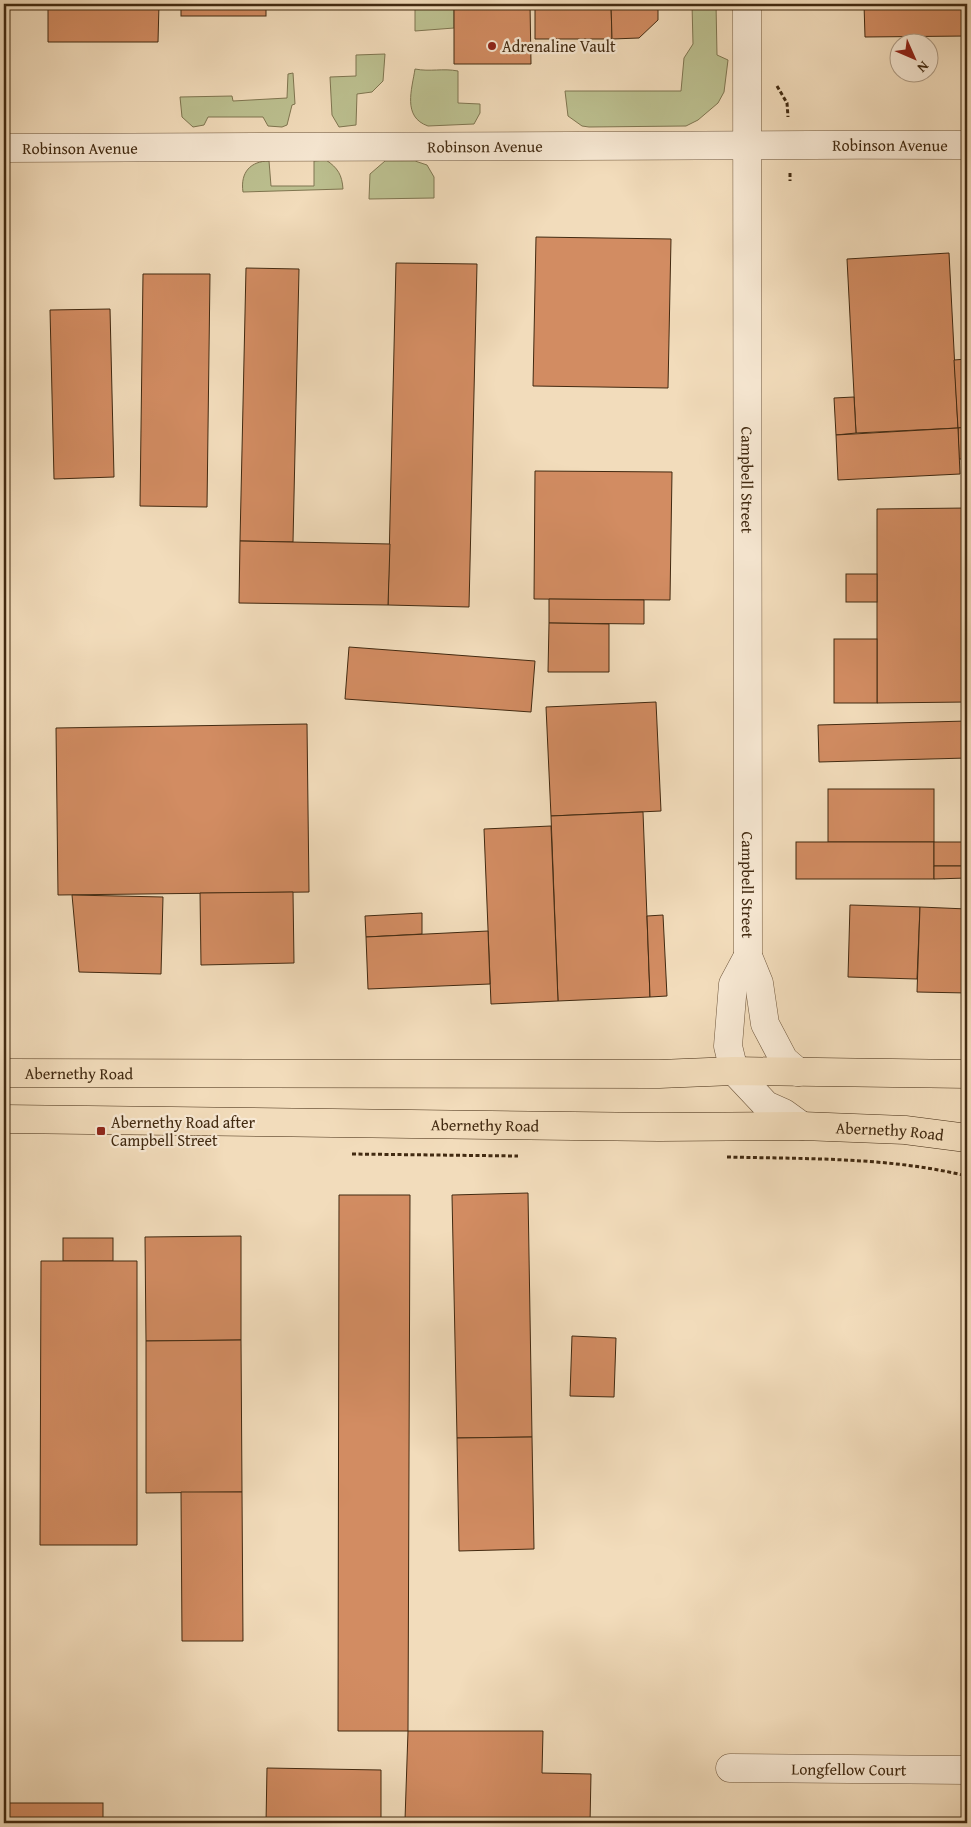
<svg xmlns="http://www.w3.org/2000/svg" width="971" height="1827" font-family="'Gentium Book Plus',serif">
  <style>
    .green { fill: #bcc090; stroke: #7f7550 }
    .building { fill: #d28c62; stroke: #422a11 }
    .lines { fill: none; stroke-linecap: round; stroke-linejoin: round }
    .street-casing { stroke: #6e563c; stroke-width: 29 }
    .primary-casing { stroke: #422a11; stroke-width: 29 }
    .path { stroke: #422a11; stroke-width: 3; stroke-dasharray: 4 2.5; stroke-linecap: butt }
    .street { stroke: #f7e8d3; stroke-width: 28 }
    .primary { stroke: #f2dcbb; stroke-width: 28 }
    .poi-dot { fill: #8f2418; stroke: #f7e8d3; stroke-width: 2 }
    .labels { text-anchor: middle; dominant-baseline: central; stroke-width: 4.5; stroke-linejoin: round; paint-order: stroke }
    .poi-label { font-size: 16px; fill: #422a11; stroke: #f7e8d3; text-anchor: start }
    .street-label { font-size: 16px; fill: #422a11; stroke: #f7e8d3 }
  </style>
  <rect width="100%" height="100%" fill="#f2dcbb"/>
  <filter id="stains"><feTurbulence type="fractalNoise" baseFrequency=".004" numOctaves="4"/><feColorMatrix values="0 0 0 0 .2 0 0 0 0 .09 0 0 0 0 .02 0 0 0 .5 -.17"/></filter>
  <radialGradient id="worn" r=".72"><stop offset=".6" stop-color="#630" stop-opacity="0"/><stop offset="1" stop-color="#630" stop-opacity=".3"/></radialGradient>
  <g class="green">
    <path d="M415 4H454V28L415 31Z"/>
    <path d="M692 4H716L717 55 728 60 724 92 718 103 698 120 686 126 589 127 582 126 568 116 565 91H681L684 58 693 44Z"/>
    <path d="M385 54 383 81 372 92 357 94 356 125 339 127 332 115 330 77 356 76V55Z"/>
    <path d="M415 69C430 72 443 68 458 71V103L480 104V113L474 124 428 126C402 117 412 89 415 69Z"/>
    <path d="M293 73 295 104 292 105 287 125 282 127 268 126 263 117H208L204 125 193 127 182 117 180 97 232 96 233 101 287 98 288 74Z"/>
    <path d="M326 160C338 168 342 175 343 189L243 192C240 172 251 161 269 161L271 186H314V161Z"/>
    <path d="M385 161H415L427 165 434 177V198L369 199 370 174Z"/>
  </g>
  <g class="building">
    <path d="M48 4H159L158 42H48Z"/>
    <rect x="181" y="4" width="85" height="12"/>
    <path d="M454 4H530L531 64H454Z"/>
    <path d="M535 4H611L612 39H535Z"/>
    <path d="M611 4H658V20L639 38 612 39Z"/>
    <path d="M864 4H967V36L865 37Z"/>
    <path d="M536 237 671 239 668 388 533 386Z"/>
    <path d="M949 253 958 428 856 433 847 259Z"/>
    <path d="M396 263 477 264 469 607 388 605Z"/>
    <path d="M246 268 299 269 293 542 240 541Z"/>
    <path d="M143 274H210L207 507 140 506Z"/>
    <path d="M110 309 114 477 54 479 50 310Z"/>
    <path d="M967 359V427L958 428 954 360Z"/>
    <path d="M854 397 856 433 836 435 834 398Z"/>
    <path d="M967 427V459H959L958 428Z"/>
    <path d="M958 428 960 474 838 480 836 435Z"/>
    <path d="M535 471 672 472 670 600 534 599Z"/>
    <path d="M967 508V702L877 703V509Z"/>
    <path d="M240 541 390 544 388 605 239 603Z"/>
    <rect x="846" y="574" width="31" height="28"/>
    <path d="M549 599 644 600V624L549 623Z"/>
    <path d="M549 623 609 624V672H548Z"/>
    <rect x="834" y="639" width="43" height="64"/>
    <path d="M349 647 535 661 531 712 345 699Z"/>
    <path d="M656 702 661 811 551 816 546 707Z"/>
    <path d="M967 721V758L819 762 818 725Z"/>
    <path d="M307 724 309 892 58 895 56 728Z"/>
    <rect x="828" y="789" width="106" height="53"/>
    <path d="M643 812 650 997 558 1001 551 816Z"/>
    <path d="M551 826 558 1001 491 1004 484 829Z"/>
    <rect x="796" y="842" width="138" height="37"/>
    <rect x="934" y="842" width="33" height="24"/>
    <path d="M934 866H967V878L934 879Z"/>
    <path d="M293 892 294 963 201 965 200 893Z"/>
    <path d="M72 895 163 897 161 974 79 972Z"/>
    <path d="M850 905 920 907 917 979 848 977Z"/>
    <path d="M920 907 967 909V993L917 992Z"/>
    <path d="M422 913V934L366 937 365 916Z"/>
    <path d="M663 915 667 996 650 997 647 916Z"/>
    <path d="M488 931 490 984 368 989 366 937Z"/>
    <path d="M528 1193 532 1437 457 1438 452 1195Z"/>
    <path d="M339 1195H410L408 1731H338Z"/>
    <path d="M241 1236V1340L146 1341 145 1237Z"/>
    <rect x="63" y="1238" width="50" height="23"/>
    <path d="M41 1261H137V1545H40Z"/>
    <path d="M572 1336 616 1338 614 1397 570 1396Z"/>
    <path d="M241 1340 242 1492 146 1493V1341Z"/>
    <path d="M532 1437 534 1549 459 1551 457 1438Z"/>
    <path d="M181 1492H242L243 1641H182Z"/>
    <path d="M408 1731H543L542 1773 591 1774 590 1823H266L267 1768 381 1770V1820H405Z"/>
    <rect x="4" y="1803" width="99" height="20"/>
  </g>
  <g class="lines">
    <defs>
      <g id="street">
        <path id="s1" d="M747 4 748 956 759 983 765 1024 784 1060 798 1072"/>
        <path id="s2" d="M4 148C325 148 646 144 967 145"/>
        <path d="M748 956 733 984 728 1046 734 1071 766 1105 784 1113 802 1126"/>
        <path id="s3" d="M730 1768 967 1770"/>
      </g>
      <g id="primary">
        <path id="s4" d="M4 1073 659 1074 734 1071 967 1074"/>
        <path id="s5" d="M4 1119 659 1127 802 1126 905 1130 967 1138"/>
      </g>
    </defs>
    <use href="#street" class="street-casing"/>
    <use href="#primary" class="primary-casing"/>
    <g class="path">
      <path d="M777 86 787 103 788 117"/>
      <path d="M790 173V181"/>
      <path d="M352 1154 518 1156"/>
      <path d="M727 1157C807 1159 889 1157 967 1176"/>
    </g>
    <use href="#street" class="street"/>
    <use href="#primary" class="primary"/>
  </g>
  <g class="poi-dot">
    <circle cx="492" cy="46" r="5"/>
    <rect x="96" y="1126" width="10" height="10" rx="2.5"/>
  </g>
  <g class="labels">
    <g class="poi-label">
      <text x="502" y="46">Adrenaline Vault</text>
      <text x="111" y="1122">Abernethy Road after<tspan x="111" dy="18">Campbell Street</tspan></text>
    </g>
    <g class="street-label">
      <text stroke="none"><textPath href="#s2" startOffset="886">Robinson Avenue</textPath></text>
      <text stroke="none"><textPath href="#s2" startOffset="481">Robinson Avenue</textPath></text>
      <text stroke="none"><textPath href="#s2" startOffset="76">Robinson Avenue</textPath></text>
      <text stroke="none"><textPath href="#s1" startOffset="476">Campbell Street</textPath></text>
      <text stroke="none"><textPath href="#s1" startOffset="881">Campbell Street</textPath></text>
      <text stroke="none"><textPath href="#s4" startOffset="75">Abernethy Road</textPath></text>
      <text stroke="none"><textPath href="#s5" startOffset="481">Abernethy Road</textPath></text>
      <text stroke="none"><textPath href="#s5" startOffset="886">Abernethy Road</textPath></text>
      <text stroke="none"><textPath href="#s3" startOffset="119">Longfellow Court</textPath></text>
    </g>
  </g>
  <rect width="971" height="1827" fill="none" stroke="#f2dcbb" stroke-width="20"/>
  <rect x="5" y="5" width="961" height="1817" fill="none" stroke="#422a11" stroke-width="2.5"/>
  <rect x="10" y="10" width="951" height="1807" fill="none" stroke="#422a11"/>
  <g transform="translate(914 58) rotate(135)"><circle r="24" fill="#f7e8d3" stroke="#af9c85"/>
  <path d="M0-4L9 19L0 12L-9 19Z" fill="#8f2418"/>
  <text y="-8" font-size="14" font-weight="bold" text-anchor="middle" fill="#422a11">N</text>
  </g>
  <rect width="100%" height="100%" filter="url(#stains)"/>
  <rect width="100%" height="100%" fill="url(#worn)"/>
</svg>
